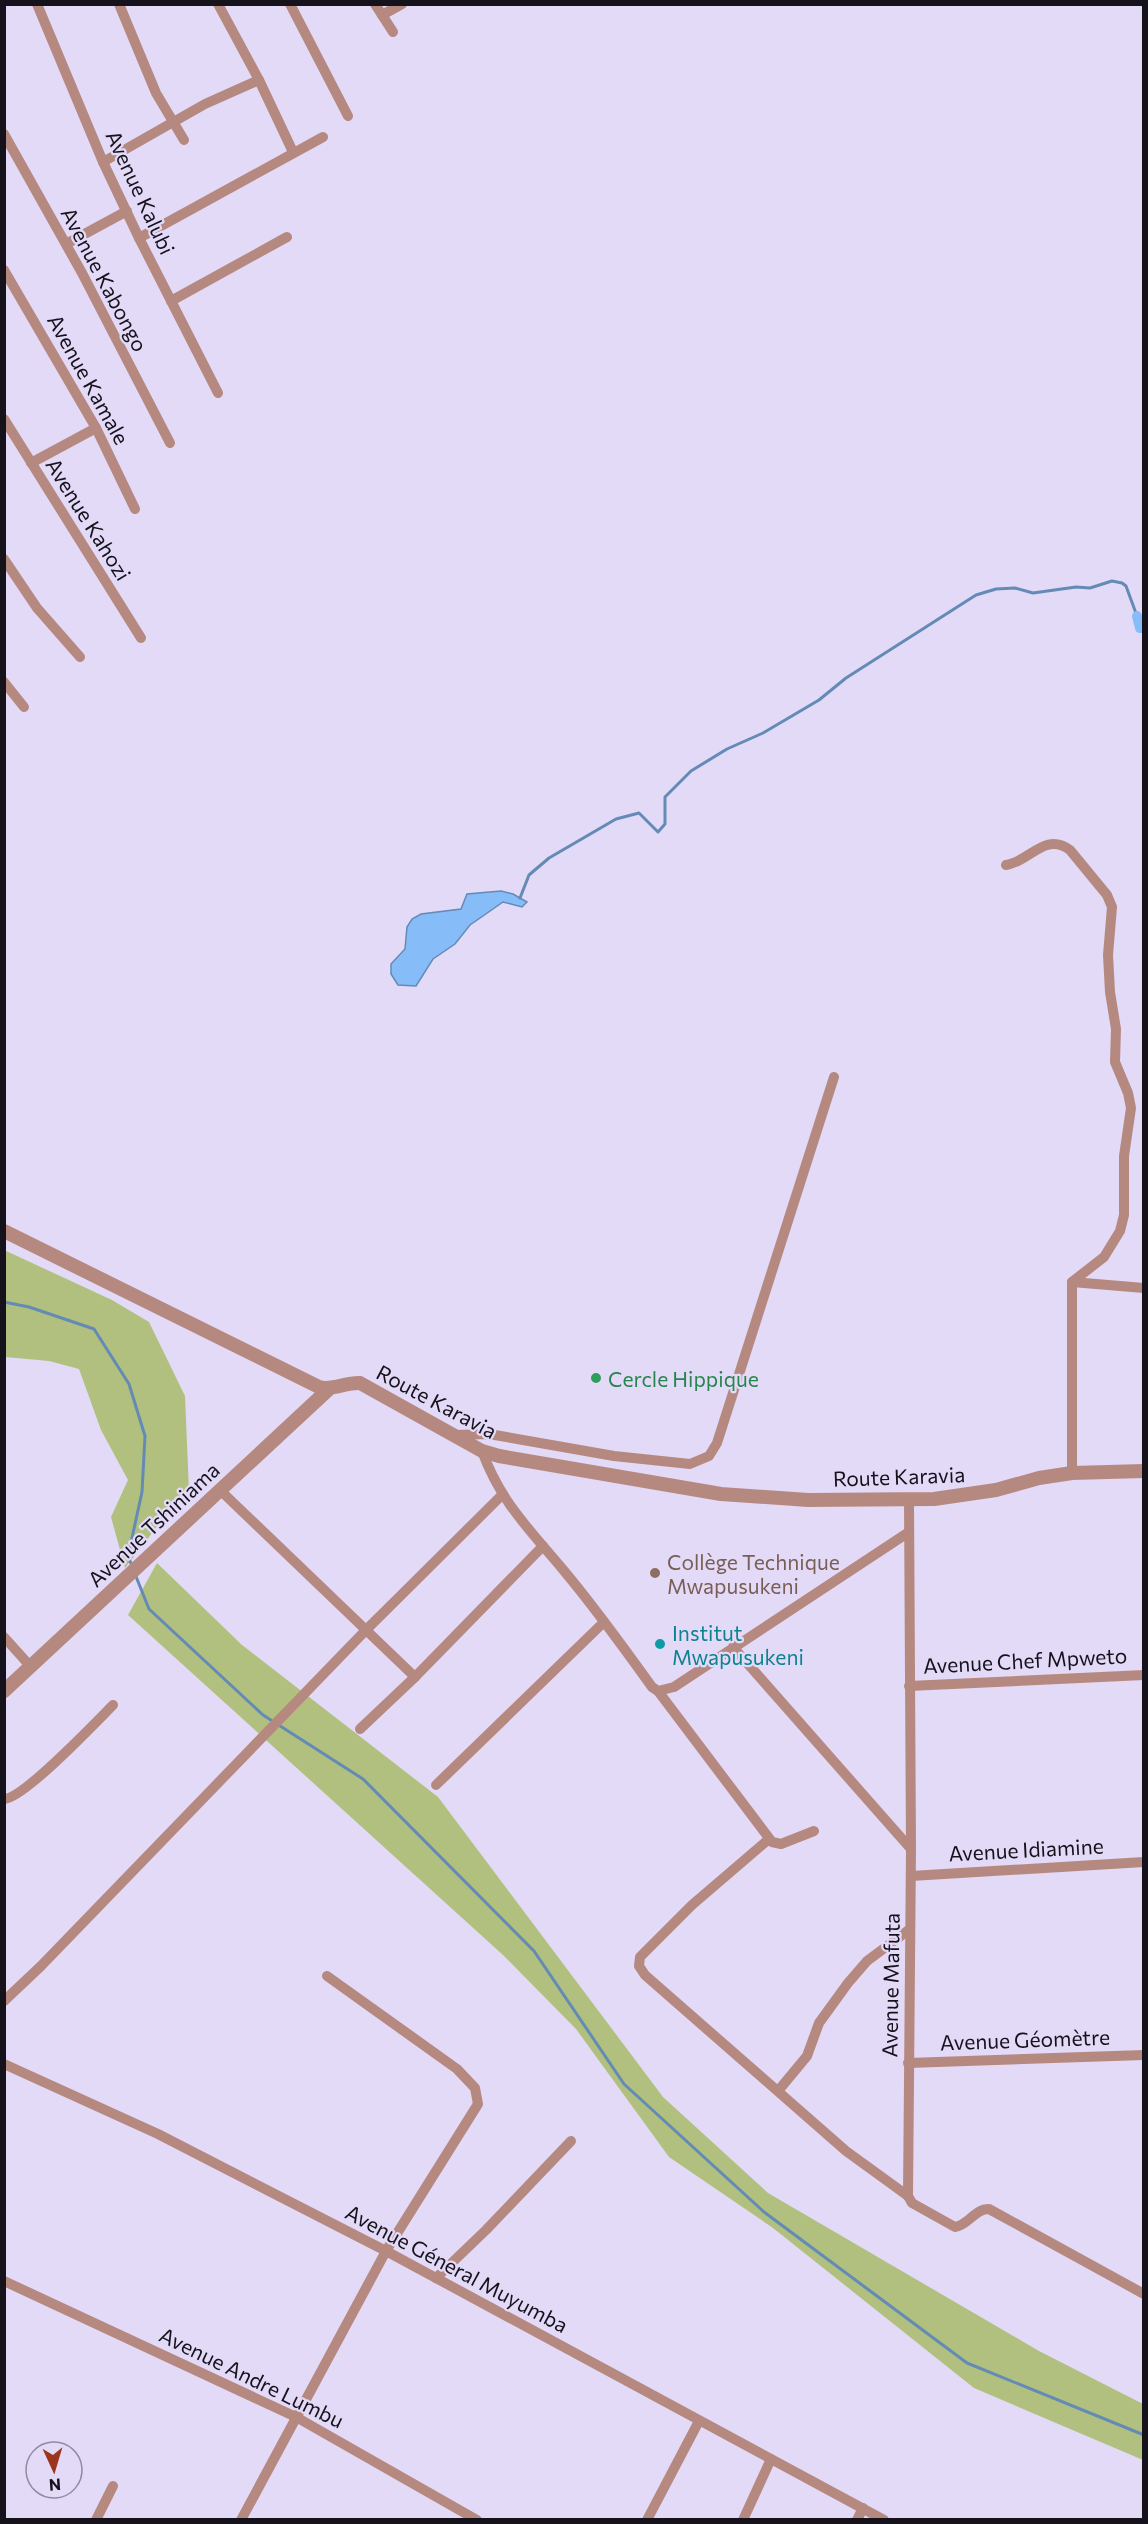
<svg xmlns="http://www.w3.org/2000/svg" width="1148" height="2524" font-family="Commissioner,sans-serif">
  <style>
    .green { fill: #b1c07e }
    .water { fill: #86bdf8; stroke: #648ab6; stroke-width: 1.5 }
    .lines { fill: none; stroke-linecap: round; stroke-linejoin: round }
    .stream { stroke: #648ab6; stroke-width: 3 }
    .canal { stroke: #86bdf8; stroke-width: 10 }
    .minor { stroke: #b68980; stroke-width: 10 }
    .tertiary { stroke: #b68980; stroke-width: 14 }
    .leisure-dot { fill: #2e9e5b; stroke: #e3daf8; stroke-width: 2 }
    .education-dot { fill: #8d6e63; stroke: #e3daf8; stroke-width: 2 }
    .culture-dot { fill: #0f9aa8; stroke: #e3daf8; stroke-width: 2 }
    .labels { text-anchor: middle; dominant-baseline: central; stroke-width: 4.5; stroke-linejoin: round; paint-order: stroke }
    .street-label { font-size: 21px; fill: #16121c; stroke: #e3daf8 }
    .leisure-label { font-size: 21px; fill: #27864d; stroke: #e3daf8; text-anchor: start }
    .education-label { font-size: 21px; fill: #785e54; stroke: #e3daf8; text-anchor: start }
    .culture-label { font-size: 21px; fill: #0d838f; stroke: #e3daf8; text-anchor: start }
  </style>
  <rect width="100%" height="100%" fill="#e3daf8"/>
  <g class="green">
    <path d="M4 1250 112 1300 149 1322 185 1396 189 1491 159 1524 125 1568 111 1517 128 1480 101 1430 79 1369 49 1361 5 1357Z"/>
    <path d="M157 1563 242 1645 438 1797 663 2097 768 2193 1039 2351 1143 2404V2460L974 2388 773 2228 669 2157 576 2029 503 1955 128 1615Z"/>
  </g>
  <path class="water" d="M501 891 513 894 527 902 522 907 503 902 470 925 455 944 433 959 416 986 398 985 391 974V964L405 949 407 927 412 919 421 914 461 909 467 894Z"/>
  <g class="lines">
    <g class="stream">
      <path d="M520 898 529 875 549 858 616 819 639 813 658 832 665 824V797L691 771 727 749 763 733 819 700 846 678 976 595 996 589 1015 588 1033 593 1076 587 1090 588 1112 581 1122 583 1126 586 1137 616"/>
      <path d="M4 1302 29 1307 94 1329 129 1384 145 1436 142 1492 128 1556 132 1566"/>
      <path d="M135 1574 149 1609 263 1715 363 1779 534 1951 624 2084 764 2212 967 2363 1144 2435"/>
    </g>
    <path class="canal" d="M1137 616 1140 628H1144"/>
    <g class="minor">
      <path d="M37 4 103 162 139 238 218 393"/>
      <path d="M119 4 156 93 184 140"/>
      <path d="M218 4 259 80 293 152"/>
      <path d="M290 4 348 116"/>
      <path d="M375 4 393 32"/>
      <path d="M382 15 402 4"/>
      <path d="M4 134 82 273 170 443"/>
      <path d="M103 162 205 104 259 80"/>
      <path d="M139 238 323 137"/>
      <path d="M66 244 127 211"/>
      <path d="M4 270 96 428 135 509"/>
      <path d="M171 301 287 237"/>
      <path d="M4 419 141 638"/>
      <path d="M31 463 96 428"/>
      <path d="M4 559 37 608 80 657"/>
      <path d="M4 682 24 707"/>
      <path d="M1006 865C1029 862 1045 831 1070 850L1107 895 1112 907 1108 955 1110 992 1116 1029 1115 1062 1128 1093 1131 1108 1124 1156V1215L1120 1231 1104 1257 1072 1282V1473"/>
      <path d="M1072 1282 1144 1288"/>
      <path d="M454 1435 489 1434 614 1456 690 1464 709 1456 717 1443 834 1077"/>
      <path d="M482 1451C501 1503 531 1531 565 1572 596 1609 624 1648 652 1687L658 1691 674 1687 909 1532"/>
      <path d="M221 1491 415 1677"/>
      <path d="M909 1500 911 1849 908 2196 912 2203 955 2227C969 2225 974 2209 989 2209L1144 2294"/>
      <path d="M4 1637 31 1667"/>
      <path d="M733 1647 911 1849"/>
      <path d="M909 1686 1144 1675"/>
      <path d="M658 1691 772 1842 781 1844 814 1831"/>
      <path d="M360 1729 415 1677 543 1546"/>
      <path d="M436 1785 604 1622"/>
      <path d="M4 1799C23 1799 96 1722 113 1705"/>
      <path d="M769 1839 692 1905 640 1957 639 1966 645 1975 846 2151 908 2196"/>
      <path d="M911 1876 1144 1862"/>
      <path d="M4 2001 41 1966 366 1630 502 1495"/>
      <path d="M908 2063 1144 2055"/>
      <path d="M4 2064 158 2134 386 2251 884 2520"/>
      <path d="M778 2091 807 2056 819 2023 848 1983 867 1961 910 1929"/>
      <path d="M436 2278 486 2230 571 2141"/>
      <path d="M4 2281 296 2417 477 2520"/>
      <path d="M96 2520 113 2486"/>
      <path d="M241 2520 386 2251 478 2104 475 2088 457 2069 327 1976"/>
      <path d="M647 2520 699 2421"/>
      <path d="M743 2520 771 2459"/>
      <path d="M857 2520 863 2508"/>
    </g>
    <g class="tertiary">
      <path d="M4 1231 319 1387C332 1391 346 1382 360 1383L482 1451 499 1456 721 1494 808 1500 934 1499 996 1490 1039 1478 1072 1473 1144 1471"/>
      <path d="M4 1691 330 1388"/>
    </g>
  </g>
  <circle class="leisure-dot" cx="596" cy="1378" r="6"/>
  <circle class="education-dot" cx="655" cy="1573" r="6"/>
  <circle class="culture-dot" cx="660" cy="1644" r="6"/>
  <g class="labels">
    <g class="street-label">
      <text transform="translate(141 192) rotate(65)">Avenue Kalubi</text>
      <text transform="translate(105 279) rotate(62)">Avenue Kabongo</text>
      <text transform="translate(89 379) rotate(61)">Avenue Kamale</text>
      <text transform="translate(89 519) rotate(58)">Avenue Kahozi</text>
      <text transform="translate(437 1401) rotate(28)">Route Karavia</text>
      <text transform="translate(899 1476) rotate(-2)">Route Karavia</text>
      <text transform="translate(153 1524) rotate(-43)">Avenue Tshiniama</text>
      <text transform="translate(1025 1660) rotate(-3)">Avenue Chef Mpweto</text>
      <text transform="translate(1026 1849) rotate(-3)">Avenue Idiamine</text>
      <text transform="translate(890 1985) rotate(-89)">Avenue Mafuta</text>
      <text transform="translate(1025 2039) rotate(-2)">Avenue Géomètre</text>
      <text transform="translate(457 2268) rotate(28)">Avenue Géneral Muyumba</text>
      <text transform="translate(252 2377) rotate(26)">Avenue Andre Lumbu</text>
    </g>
    <g class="leisure-label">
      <text x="608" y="1378">Cercle Hippique</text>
    </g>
    <g class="education-label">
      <text x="667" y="1561">Collège Technique<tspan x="667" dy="24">Mwapusukeni</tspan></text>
    </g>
    <g class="culture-label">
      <text x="672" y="1632">Institut<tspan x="672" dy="24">Mwapusukeni</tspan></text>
    </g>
  </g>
  <rect width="1148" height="2524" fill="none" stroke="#16121c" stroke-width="12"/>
  <g transform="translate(54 2470) rotate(176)"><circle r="28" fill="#e3daf8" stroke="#918aa0" stroke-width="1.5"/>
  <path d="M0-4.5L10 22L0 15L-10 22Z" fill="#9d341c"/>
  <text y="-9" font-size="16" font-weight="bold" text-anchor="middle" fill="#16121c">N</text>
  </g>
</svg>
